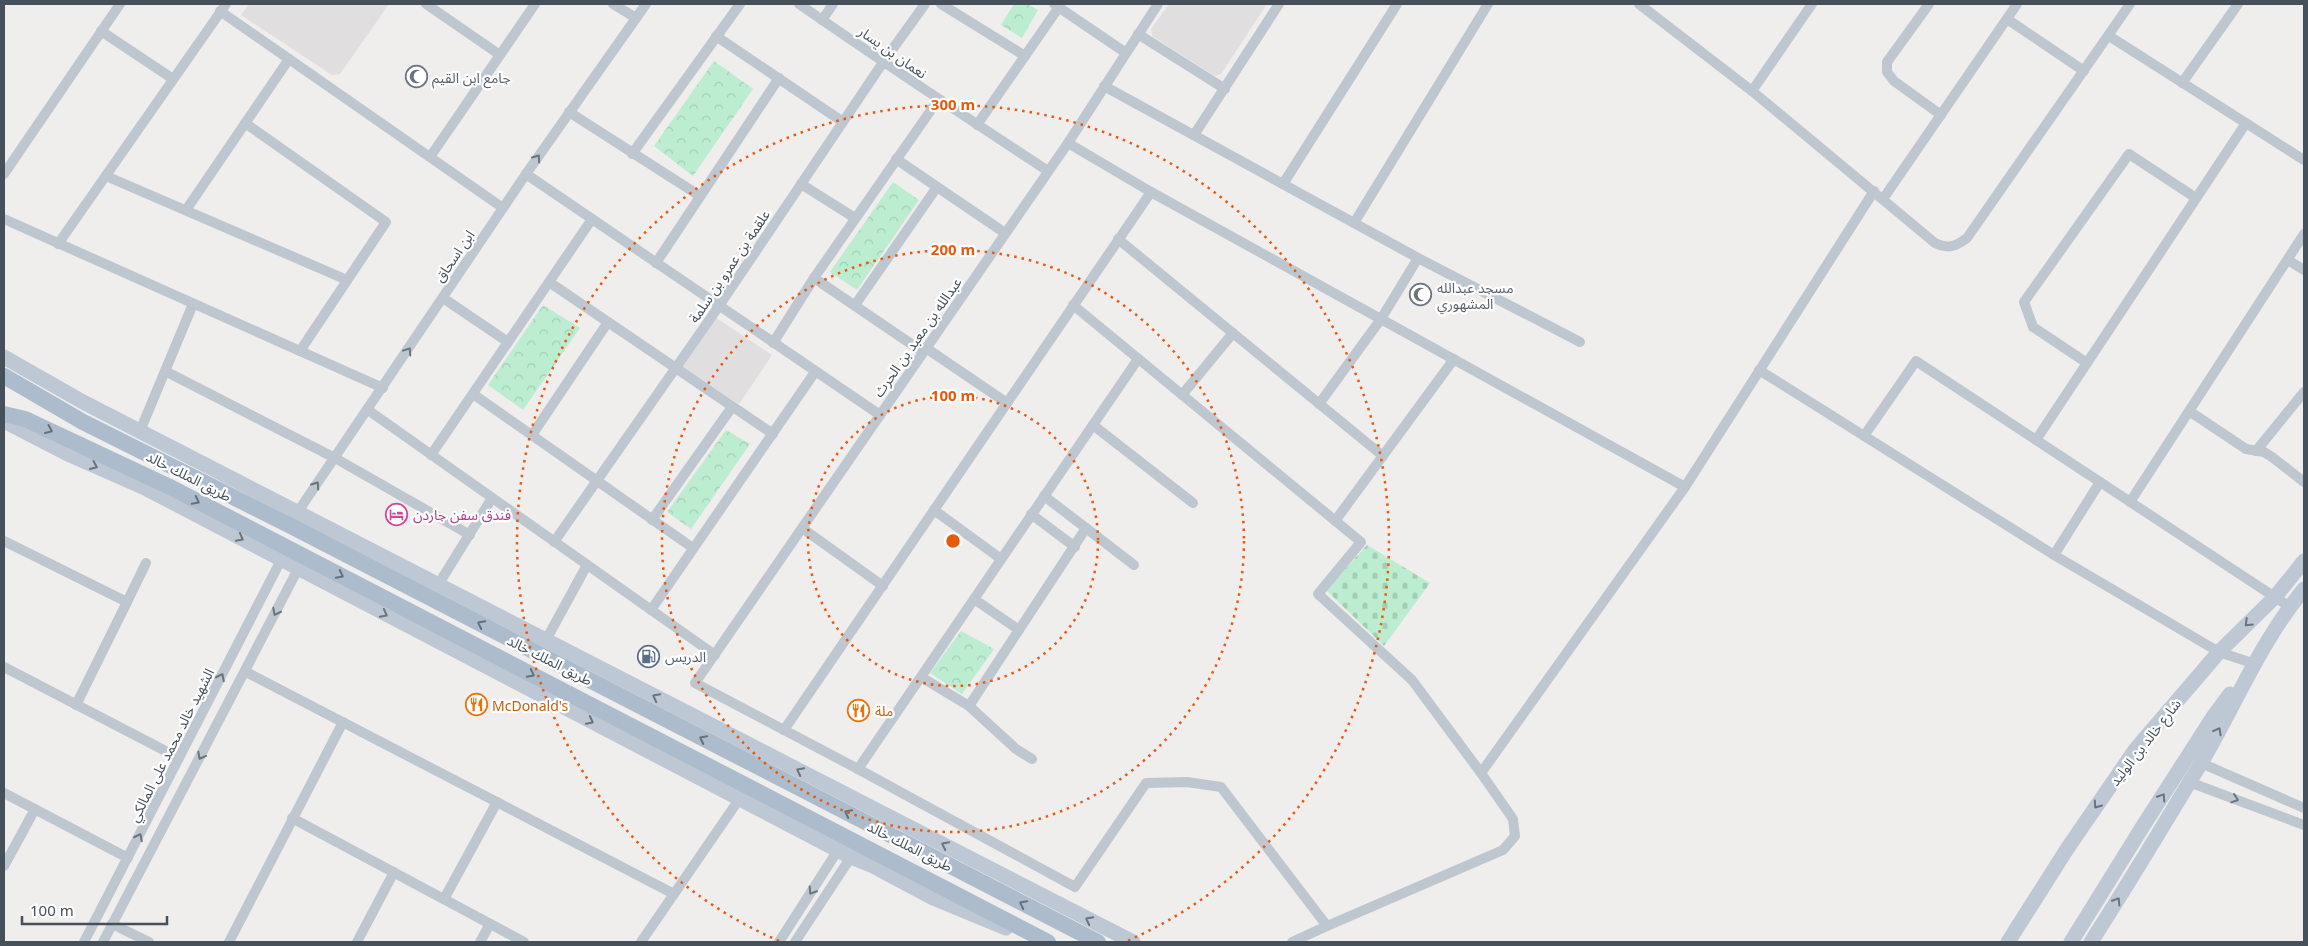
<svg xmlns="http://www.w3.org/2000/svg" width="2308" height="946" font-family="'Noto Sans','Noto Sans Arabic',sans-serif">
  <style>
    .education { fill: #e1dedf }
    .cemetery { fill: url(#cemetery-stones) }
    .park { fill: url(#park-crowns) }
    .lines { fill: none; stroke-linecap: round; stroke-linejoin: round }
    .street { stroke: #bec7cf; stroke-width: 10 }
    .secondary { stroke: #bec8d4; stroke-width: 15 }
    .primary { stroke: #adbccc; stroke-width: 16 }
    .oneway { stroke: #6a747d }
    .oneway2 { stroke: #65707c }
    .oneway3 { stroke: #6a747f }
    .ring { fill: none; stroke: #e8590c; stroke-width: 2.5; stroke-dasharray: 2.5 5 }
    .labels { text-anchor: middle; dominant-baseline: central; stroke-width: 4.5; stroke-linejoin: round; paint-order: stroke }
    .street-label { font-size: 14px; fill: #46505a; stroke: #fff }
    .worship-label { font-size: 14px; fill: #5b616d; stroke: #fff; text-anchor: start }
    .hotel-label { font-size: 14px; fill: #b23c85; stroke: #fff; text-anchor: start }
    .service-label { font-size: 14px; fill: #4e5e75; stroke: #fff; text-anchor: start }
    .food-label { font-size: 14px; fill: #c56008; stroke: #fff; text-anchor: start }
    .centre { fill: #e8590c; stroke: #fff; stroke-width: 2.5 }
    .ring-label { font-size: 15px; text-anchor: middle; font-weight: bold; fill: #e8590c; stroke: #fff; stroke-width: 4.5; stroke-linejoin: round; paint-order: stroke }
  </style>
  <defs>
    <pattern id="cemetery-stones" width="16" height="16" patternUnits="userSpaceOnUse" patternTransform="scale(1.25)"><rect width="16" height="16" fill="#bcedd0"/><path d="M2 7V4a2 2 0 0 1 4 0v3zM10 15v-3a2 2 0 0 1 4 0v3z" fill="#a3cdb5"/></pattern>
    <pattern id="park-crowns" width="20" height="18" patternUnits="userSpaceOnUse" patternTransform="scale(1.25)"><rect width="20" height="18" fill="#bcedd0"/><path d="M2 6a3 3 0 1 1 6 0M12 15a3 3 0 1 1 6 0" fill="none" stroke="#a3cdb5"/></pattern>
  </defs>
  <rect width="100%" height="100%" fill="#f0eded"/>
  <g class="education">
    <path d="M249 4H389L340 74 332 75 241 15Z"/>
    <path d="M1169 4H1267L1221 74 1215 76 1152 36 1151 29Z"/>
    <path d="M715 317 772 355 739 404 682 366Z"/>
  </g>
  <path class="cemetery" d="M1367 545 1430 583 1384 646 1326 590Z"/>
  <g class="park">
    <path d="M1014 4H1028L1038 10 1022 38 1001 25Z"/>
    <path d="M714 61 753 89 693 176 654 146Z"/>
    <path d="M893 182 919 200 857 290 830 272Z"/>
    <path d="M543 305 580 328 523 410 488 385Z"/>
    <path d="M726 430 750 444 691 529 667 512Z"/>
    <path d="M961 631 994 649 962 694 930 673Z"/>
  </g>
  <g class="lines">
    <g class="street">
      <path d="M426 4 500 55"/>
      <path d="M613 4 636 18"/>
      <path d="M799 4C881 61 964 116 1048 171"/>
      <path d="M941 4 1025 56"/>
      <path d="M1054 4 1126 53"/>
      <path d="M1158 4 1068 143 695 683 858 769 1075 887 1146 783 1187 782 1221 787 1327 926 1292 942"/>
      <path d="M1639 4 1752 91 1935 243C1948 249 1955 247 1967 238L2130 4"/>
      <path d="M1929 4 1887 62V72L1894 81 1941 115"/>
      <path d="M220 11 503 208"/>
      <path d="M2007 19 2084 71"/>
      <path d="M822 20 833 4"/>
      <path d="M101 31 173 79"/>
      <path d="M1138 34 1225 89"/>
      <path d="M716 36 843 122"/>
      <path d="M2109 36 2304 160"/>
      <path d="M2182 83 2238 4"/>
      <path d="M1104 86 1418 258 1580 342"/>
      <path d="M1752 91 1812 4"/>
      <path d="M569 112 700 196"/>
      <path d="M245 123 386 222 300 351"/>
      <path d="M977 125 1059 7"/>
      <path d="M1194 135 1279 4"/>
      <path d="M1068 143 1151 192 1685 487"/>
      <path d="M632 154 740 4"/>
      <path d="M430 157 535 4"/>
      <path d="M896 159 1005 233"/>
      <path d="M4 174 120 4"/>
      <path d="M526 174 880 415"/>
      <path d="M106 176 347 280"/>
      <path d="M801 184 855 218"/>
      <path d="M1283 184 1397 4"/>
      <path d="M1883 199 2017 4"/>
      <path d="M186 210 289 59"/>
      <path d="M4 219 383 388"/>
      <path d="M1354 223 1488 4"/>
      <path d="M1118 239 1383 456"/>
      <path d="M58 244 226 4"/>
      <path d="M2288 260 2304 270"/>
      <path d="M656 263 779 78"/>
      <path d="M814 278 923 352"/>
      <path d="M549 282 773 434"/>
      <path d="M443 298 508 342"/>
      <path d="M855 305 937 187"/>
      <path d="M1073 305 1361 542 1318 594 1412 680 1481 773 1513 819 1515 836 1503 850 1327 926"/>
      <path d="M773 343 814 278 938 100"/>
      <path d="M926 348 1007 403"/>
      <path d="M2087 363 2033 327 2024 302 2129 154 2196 198"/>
      <path d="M1759 370 2054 555 2219 652 2255 664"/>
      <path d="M165 371 335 458 470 535"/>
      <path d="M473 394 693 548"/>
      <path d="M1182 395 1233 333"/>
      <path d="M1319 404 1381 319 1418 258"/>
      <path d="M368 410 715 655"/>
      <path d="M2189 411 2246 449 2264 452 2272 457 2304 482"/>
      <path d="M1093 425 1193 503"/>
      <path d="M140 431 193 304"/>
      <path d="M532 435 608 322"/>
      <path d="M1864 436 1916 361 2290 607"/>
      <path d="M2036 440 2246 123"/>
      <path d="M2256 451 2304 392"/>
      <path d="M431 455 592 219"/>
      <path d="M1044 496 1086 528"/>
      <path d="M2130 502 2304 234"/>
      <path d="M934 510 1001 559"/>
      <path d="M1031 514 1075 547"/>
      <path d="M295 516 526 174 646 4"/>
      <path d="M652 520 732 407"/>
      <path d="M1335 521 1454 359"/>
      <path d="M802 528 883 586"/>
      <path d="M4 541 127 602 146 563"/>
      <path d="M554 542 719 306 884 61 925 4"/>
      <path d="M2054 555 2100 482"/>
      <path d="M438 585 492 498"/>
      <path d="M974 599 1019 630"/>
      <path d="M651 610 815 372"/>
      <path d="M546 640 587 565"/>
      <path d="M4 667 179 758"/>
      <path d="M246 672 674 894"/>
      <path d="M921 677 969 706 1016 749 1032 759"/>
      <path d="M76 705 127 602"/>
      <path d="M969 706 1086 528 1134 565"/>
      <path d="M784 730 1151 192"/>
      <path d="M2201 763 2304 808"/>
      <path d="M858 769 1138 359"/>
      <path d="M1481 773 1685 487 1874 191"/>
      <path d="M2189 782 2304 825"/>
      <path d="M4 793 128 858"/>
      <path d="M292 818 524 942"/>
      <path d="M4 866 35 809"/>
      <path d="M444 899 497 802"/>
      <path d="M112 924 149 942"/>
      <path d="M84 942 281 560"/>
      <path d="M103 942 298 569"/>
      <path d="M229 942 343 722"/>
      <path d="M357 942 394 872"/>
      <path d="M480 942 490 924"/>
      <path d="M641 942 740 798"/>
      <path d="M779 942 838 850"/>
      <path d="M795 942 851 857"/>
    </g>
    <g class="secondary">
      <path d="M4 357 83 402 1133 942"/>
      <path d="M4 421 70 455 147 489 851 857 871 865 931 897 1006 928"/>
      <path d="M2008 942 2067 849 2135 750 2219 652 2275 597 2304 561"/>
      <path d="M2071 942 2143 826 2213 717 2230 694"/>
      <path d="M2091 942C2129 883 2165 823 2201 763 2235 705 2261 641 2304 589"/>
    </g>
    <g class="primary">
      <path d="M4 376 83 422 289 525 1098 942"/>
      <path d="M4 414 25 419 172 488 1048 942"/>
    </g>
  </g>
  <defs><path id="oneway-chevron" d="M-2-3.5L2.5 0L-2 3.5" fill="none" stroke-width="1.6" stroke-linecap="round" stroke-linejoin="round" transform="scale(1.25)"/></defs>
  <g class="oneway">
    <use href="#oneway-chevron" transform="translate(537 158) rotate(-55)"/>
    <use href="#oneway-chevron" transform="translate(408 351) rotate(-56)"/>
    <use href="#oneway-chevron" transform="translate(316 485) rotate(-55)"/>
    <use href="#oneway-chevron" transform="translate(276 612) rotate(117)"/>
    <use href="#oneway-chevron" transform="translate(221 677) rotate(-63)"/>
    <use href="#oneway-chevron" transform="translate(201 756) rotate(118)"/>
    <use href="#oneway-chevron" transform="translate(2235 799) rotate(19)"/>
    <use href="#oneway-chevron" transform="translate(139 837) rotate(-63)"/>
    <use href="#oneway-chevron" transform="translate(812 891) rotate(123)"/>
  </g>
  <g class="oneway2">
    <use href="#oneway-chevron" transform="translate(49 430) rotate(24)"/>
    <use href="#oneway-chevron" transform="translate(196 501) rotate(27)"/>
    <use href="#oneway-chevron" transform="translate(340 575) rotate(27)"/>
    <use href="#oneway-chevron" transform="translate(481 624) rotate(-153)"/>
    <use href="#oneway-chevron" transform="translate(531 674) rotate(27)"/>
    <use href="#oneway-chevron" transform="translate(703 739) rotate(-153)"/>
    <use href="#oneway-chevron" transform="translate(848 813) rotate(-153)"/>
    <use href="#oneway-chevron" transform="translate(1023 904) rotate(-153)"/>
  </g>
  <g class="oneway3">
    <use href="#oneway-chevron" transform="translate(94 466) rotate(24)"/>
    <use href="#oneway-chevron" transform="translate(240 538) rotate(28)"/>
    <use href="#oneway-chevron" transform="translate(384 614) rotate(28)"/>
    <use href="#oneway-chevron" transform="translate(2248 623) rotate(136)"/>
    <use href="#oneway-chevron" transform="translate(656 697) rotate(-153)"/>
    <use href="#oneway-chevron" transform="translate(590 721) rotate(27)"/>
    <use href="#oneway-chevron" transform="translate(2218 731) rotate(-61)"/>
    <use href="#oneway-chevron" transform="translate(800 771) rotate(-153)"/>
    <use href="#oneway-chevron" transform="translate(2162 797) rotate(-57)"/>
    <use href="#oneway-chevron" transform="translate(2097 805) rotate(125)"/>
    <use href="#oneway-chevron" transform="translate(945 845) rotate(-153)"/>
    <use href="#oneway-chevron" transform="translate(2117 901) rotate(-58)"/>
    <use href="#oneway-chevron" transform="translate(1089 920) rotate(-153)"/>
  </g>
  <g class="ring">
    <circle cx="953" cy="541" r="145"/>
    <circle cx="953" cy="541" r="291"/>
    <path d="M779 941A436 436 0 1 1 1127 941"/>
  </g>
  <defs>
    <symbol id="mosque-ring" viewBox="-11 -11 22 22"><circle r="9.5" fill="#fff" stroke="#6b7280" stroke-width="1.5"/><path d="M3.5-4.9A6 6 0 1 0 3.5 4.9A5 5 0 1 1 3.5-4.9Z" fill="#6b7280"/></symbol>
    <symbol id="hotel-ring" viewBox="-11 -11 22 22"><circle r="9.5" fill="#fff" stroke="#d1479c" stroke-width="1.5"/><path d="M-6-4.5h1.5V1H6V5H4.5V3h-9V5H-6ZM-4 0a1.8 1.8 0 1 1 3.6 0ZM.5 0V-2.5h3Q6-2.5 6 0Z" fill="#d1479c"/></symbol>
    <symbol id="fuel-ring" viewBox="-11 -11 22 22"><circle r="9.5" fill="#fff" stroke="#5c6f8a" stroke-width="1.5"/><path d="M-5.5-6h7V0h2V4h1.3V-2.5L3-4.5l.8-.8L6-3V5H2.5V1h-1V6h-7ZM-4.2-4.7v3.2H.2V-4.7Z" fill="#5c6f8a"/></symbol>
    <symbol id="restaurant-ring" viewBox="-11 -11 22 22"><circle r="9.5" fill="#fff" stroke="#e8710a" stroke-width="1.5"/><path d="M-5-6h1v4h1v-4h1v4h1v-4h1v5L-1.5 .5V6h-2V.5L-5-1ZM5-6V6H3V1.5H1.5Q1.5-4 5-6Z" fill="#e8710a"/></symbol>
  </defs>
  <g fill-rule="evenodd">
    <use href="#mosque-ring" x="404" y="64" width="25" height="25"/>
    <use href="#mosque-ring" x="1408" y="282" width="25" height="25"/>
    <use href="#hotel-ring" x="384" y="502" width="25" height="25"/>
    <use href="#fuel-ring" x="636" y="644" width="25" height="25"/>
    <use href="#restaurant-ring" x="464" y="692" width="25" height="25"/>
    <use href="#restaurant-ring" x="846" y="698" width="25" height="25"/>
  </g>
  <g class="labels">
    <g class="street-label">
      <text transform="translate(893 52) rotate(35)">نعمان بن يسار</text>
      <text transform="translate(454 256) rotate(-56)">ابن اسحاق</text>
      <text transform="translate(729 266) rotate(-56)">علقمة بن عمرو بن سلمة</text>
      <text transform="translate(917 337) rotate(-55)">عبدالله بن معبد بن الحرث</text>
      <text transform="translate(189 476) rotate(27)">طريق الملك خالد</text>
      <text transform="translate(550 660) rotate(27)">طريق الملك خالد</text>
      <text transform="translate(2145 742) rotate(-52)">شارع خالد بن الوليد</text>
      <text transform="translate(171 745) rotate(-63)">الشهيد خالد محمد على المالكي</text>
      <text transform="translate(910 846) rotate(27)">طريق الملك خالد</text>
    </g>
    <g class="worship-label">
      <text x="432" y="77">جامع ابن القيم</text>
      <text x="1437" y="287">مسجد عبدالله<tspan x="1437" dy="16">المشهوري</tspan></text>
    </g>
    <g class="hotel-label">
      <text x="413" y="514">فندق سفن جاردن</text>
    </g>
    <g class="service-label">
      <text x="665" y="656">الدريس</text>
    </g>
    <g class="food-label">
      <text x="492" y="705">McDonald's</text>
      <text x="875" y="710">ملة</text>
    </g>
  </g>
  <circle cx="953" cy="541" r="8" class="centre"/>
  <g class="ring-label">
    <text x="953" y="110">300 m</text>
    <text x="953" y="255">200 m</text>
    <text x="953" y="401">100 m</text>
  </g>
  <rect width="2308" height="946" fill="none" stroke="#46505a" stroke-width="10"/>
  <path d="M22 916v8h145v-8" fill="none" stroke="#46505a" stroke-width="2.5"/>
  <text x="30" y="916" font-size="15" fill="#46505a" stroke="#ffffff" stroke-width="4" paint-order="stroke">100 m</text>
</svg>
